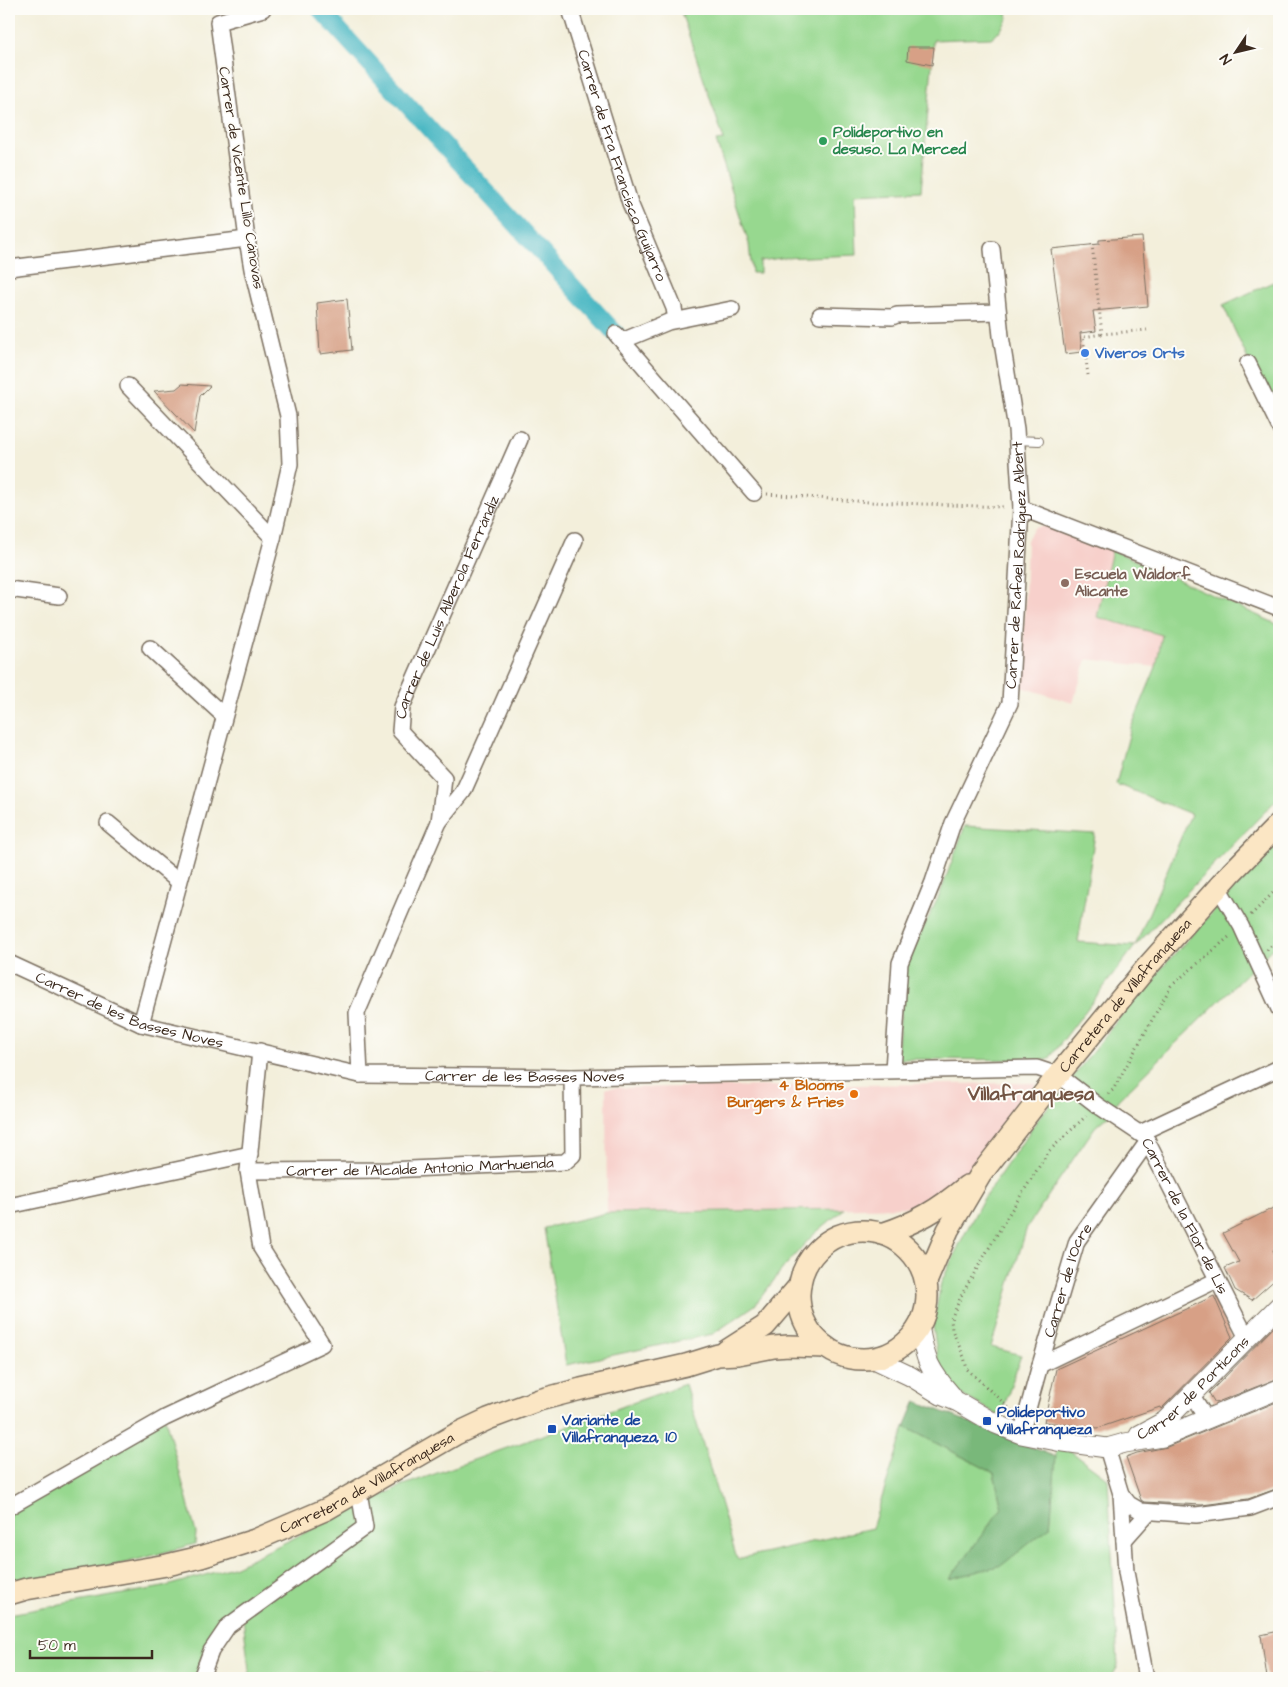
<svg xmlns="http://www.w3.org/2000/svg" width="1288" height="1687" font-family="'Architects Daughter',sans-serif">
  <style>
    .built { fill: #f7d0cb }
    .green { fill: #97d88f; stroke: #698156 }
    .forest { fill: #79b87a; stroke: #5a714c }
    .lines { fill: none; stroke-linecap: round; stroke-linejoin: round }
    .canal { stroke: #49b7c3; stroke-width: 18 }
    .building { fill: #d7a086 }
    .service-casing { stroke: #7b6f60; stroke-width: 10 }
    .minor-casing { stroke: #7b6f60; stroke-width: 18 }
    .tertiary-casing { stroke: #7b6f60; stroke-width: 21 }
    .secondary-casing { stroke: #7b6f60; stroke-width: 24 }
    .path { stroke: #7b6f60; stroke-width: 3; stroke-dasharray: 1 4; stroke-linecap: butt }
    .service { stroke: #fff; stroke-width: 8 }
    .minor { stroke: #fff; stroke-width: 15 }
    .tertiary { stroke: #fff; stroke-width: 19 }
    .secondary { stroke: #fbe6c4; stroke-width: 21 }
    .leisure-dot { fill: #2e9e5b; stroke: #fdfcf7; stroke-width: 2 }
    .shop-dot { fill: #3f7fe0; stroke: #fdfcf7; stroke-width: 2 }
    .education-dot { fill: #8d6e63; stroke: #fdfcf7; stroke-width: 2 }
    .food-dot { fill: #e8710a; stroke: #fdfcf7; stroke-width: 2 }
    .transit-dot { fill: #1a4fb4; stroke: #fdfcf7; stroke-width: 2 }
    .labels { text-anchor: middle; dominant-baseline: central; stroke-width: 4; stroke-linejoin: round; paint-order: stroke }
    .leisure-label { font-size: 15px; font-weight: bold; fill: #27864d; stroke: #fdfcf7; text-anchor: start }
    .street-label { font-size: 15px; fill: #3b2a1e; stroke: #fdfcf7 }
    .shop-label { font-size: 15px; font-weight: bold; fill: #366cbe; stroke: #fdfcf7; text-anchor: start }
    .education-label { font-size: 15px; font-weight: bold; fill: #785e54; stroke: #fdfcf7; text-anchor: start }
    .food-label { font-size: 15px; font-weight: bold; fill: #c56008; stroke: #fdfcf7; text-anchor: end }
    .transit-label { font-size: 15px; font-weight: bold; fill: #164399; stroke: #fdfcf7; text-anchor: start }
    .district-label { font-size: 20px; font-weight: bold; fill: #725342; stroke: #fdfcf7 }
  </style>
  <rect width="100%" height="100%" fill="#fdfcf7"/>
  <filter id="ink" filterUnits="userSpaceOnUse"><feTurbulence type="fractalNoise" baseFrequency=".02" numOctaves="2"/><feDisplacementMap in="SourceGraphic" scale="10" xChannelSelector="R" yChannelSelector="G"/><feConvolveMatrix kernelMatrix="1 2 1 2 8 2 1 2 1" color-interpolation-filters="sRGB"/></filter>
  <filter id="wash" filterUnits="userSpaceOnUse"><feTurbulence type="fractalNoise" baseFrequency=".0096" numOctaves="4" result="noise"/><feDisplacementMap in="SourceGraphic" scale="20" xChannelSelector="R" yChannelSelector="G"/><feGaussianBlur stdDeviation="1.12" result="paint"/><feColorMatrix in="noise" values="0 0 0 0 0 0 0 0 0 0 0 0 0 0 0 0 0 1.4 0 .05"/><feComposite in="paint" operator="in"/></filter>
  <g filter="url(#wash)">
    <rect width="100%" height="100%" fill="#f3efdb"/>
    <g class="built">
      <path d="M1049 525 1112 550 1162 635 1156 667 1087 659 1073 703 1022 687 1027 540 1034 528Z"/>
      <path d="M1037 1083 964 1178 912 1207 607 1213 606 1088Z"/>
    </g>
    <g class="green">
      <path d="M680 9H1006L1008 18 1000 31 991 38 933 40 932 65 921 191 855 194 857 255 781 258 760 261V273H752L749 244 716 141 724 140Z"/>
      <path d="M1273 282 1279 295V427L1223 305Z"/>
      <path d="M1112 550 1279 625V797L1135 946 1048 1060 897 1059 904 967 939 896 965 826 1095 834 1078 942 1135 946 1191 814 1116 784 1131 728 1156 667 1162 635 1097 617Z"/>
      <path d="M1279 844V942L1118 1100 1110 1114 1095 1127 1027 1227 991 1347 1021 1355 1001 1416 958 1393 938 1360 933 1326 941 1283 960 1243 982 1201 1039 1118 1068 1083 1138 994 1250 871Z"/>
      <path d="M844 1209 813 1235 784 1267 755 1305 713 1334 566 1365 544 1228 607 1213Z"/>
      <path d="M685 1384 737 1559 872 1528 905 1427 994 1473 1002 1508 950 1578 1050 1527 1057 1441 1108 1479 1118 1666 1111 1678H250L242 1609 229 1617 211 1637 195 1678H9V1614L163 1587 236 1566 404 1485Z"/>
      <path d="M165 1418 196 1533 195 1544 125 1563 9 1585V1514Z"/>
    </g>
    <path class="forest" d="M916 1401 1056 1457 1050 1527 1002 1565 949 1579 1002 1508 994 1473 905 1427Z"/>
    <g class="lines">
      <path class="canal" d="M320 9 616 334"/>
    </g>
    <g id="blocks">
      <g class="building">
        <path d="M908 47H934L932 65 907 60Z"/>
        <path d="M1142 237 1148 306 1093 311 1096 331 1080 333 1082 352 1065 354 1051 249 1099 244V240Z"/>
        <path d="M347 299 352 350 320 354 317 303Z"/>
        <path d="M182 384 210 386 200 396 194 433 154 391 176 389Z"/>
        <path d="M1279 1205V1248L1273 1250 1279 1262V1276L1252 1300 1235 1290 1225 1268 1239 1262 1223 1233Z"/>
        <path d="M1214 1296 1232 1337 1161 1409 1160 1407 1098 1428 1044 1422 1056 1369Z"/>
        <path d="M1279 1322V1378L1215 1403 1209 1393Z"/>
        <path d="M1279 1401V1488L1248 1499 1202 1505 1144 1502 1141 1500 1126 1457 1137 1453 1167 1447Z"/>
        <path d="M1279 1631V1678H1267L1261 1635Z"/>
      </g>
    </g>
  </g>
  <g filter="url(#ink)">
    <use href="#blocks" fill-opacity="0" stroke="#7b6f60" stroke-width="1"/>
    <g class="lines">
      <defs>
        <path id="service" d="M1016 440 1039 441"/>
        <g id="minor">
          <path id="s1" d="M570 9 630 203 674 308 676 320"/>
          <path d="M9 268 247 239"/>
          <path d="M820 315 892 317 897 315 998 312"/>
          <path d="M616 334 754 493"/>
          <path d="M622 341 668 322 732 309"/>
          <path d="M1248 363 1279 426"/>
          <path d="M128 386 273 538"/>
          <path d="M1021 508 1279 608"/>
          <path d="M9 589 59 596"/>
          <path d="M150 648 223 715"/>
          <path d="M439 822 463 792 575 540"/>
          <path d="M108 823 179 882"/>
          <path d="M1218 887 1241 926 1279 1009"/>
          <path id="s2" d="M9 963 141 1024 360 1075 572 1077 1037 1068 1058 1075 1097 1105 1145 1137 1247 1338"/>
          <path d="M141 1024 273 538 290 464 288 416 252 269 247 239 218 22 263 9"/>
          <path id="s3" d="M893 1070 900 963 933 882 953 823 1010 703 1021 508 1016 429 1001 336 992 249"/>
          <path id="s4" d="M360 1075 357 1013 439 822 444 778 400 731 402 707 520 439"/>
          <path d="M1140 1133 1279 1068"/>
          <path id="s5" d="M248 1171 388 1170 565 1162 573 1155 572 1077"/>
          <path d="M9 1206 250 1154"/>
          <path d="M1040 1365 1217 1280"/>
          <path d="M1191 1394 1206 1418"/>
          <path id="s6" d="M1021 1434 1040 1365 1077 1241 1148 1141"/>
          <path d="M1107 1448 1121 1494 1126 1572 1146 1678"/>
          <path d="M1121 1494 1129 1504 1141 1511 1196 1515 1250 1508 1279 1497"/>
          <path d="M9 1507 165 1418 322 1344 261 1248 248 1171 260 1051"/>
          <path d="M1124 1540 1148 1513"/>
          <path d="M201 1678 211 1651 228 1626 365 1527 359 1492"/>
        </g>
        <g id="tertiary">
          <path d="M919 1326C925 1360 929 1370 952 1396"/>
          <path d="M872 1358 910 1376 941 1395 958 1402 996 1424 1021 1434 1057 1441 1107 1448 1125 1443 1163 1437 1279 1389"/>
          <path id="s7" d="M1139 1435 1165 1421 1279 1306"/>
        </g>
        <g id="secondary">
          <circle cx="863" cy="1295" r="64"/>
          <path d="M882 1234C918 1222 938 1210 967 1186"/>
          <path id="s8" d="M926 1282 948 1230 981 1174 1058 1075 1147 967 1231 873 1279 824"/>
          <path d="M726 1351 765 1326 800 1285"/>
          <path id="s9" d="M9 1594 26 1589 167 1565 201 1557 255 1540 327 1509 456 1434 488 1419 539 1400 581 1389 686 1365 718 1355 738 1354 774 1347 789 1346 826 1347"/>
        </g>
      </defs>
      <use href="#service" class="service-casing"/>
      <use href="#minor" class="minor-casing"/>
      <use href="#tertiary" class="tertiary-casing"/>
      <use href="#secondary" class="secondary-casing"/>
      <g class="path">
        <path d="M1092 244 1102 334 1147 330"/>
        <path d="M1088 375 1083 337 1102 334"/>
        <path d="M767 494 869 502 1006 507"/>
        <path d="M1251 915 1279 887"/>
        <path d="M1267 950 1279 938"/>
        <path d="M1108 1094 1113 1090 1171 986 1229 937"/>
        <path d="M1012 1411 967 1369 964 1357 952 1330 951 1319 962 1294 1009 1214 1049 1151 1086 1116"/>
      </g>
      <use href="#service" class="service"/>
      <use href="#minor" class="minor"/>
      <use href="#tertiary" class="tertiary"/>
      <use href="#secondary" class="secondary"/>
    </g>
  </g>
  <circle class="leisure-dot" cx="823" cy="141" r="5"/>
  <circle class="shop-dot" cx="1085" cy="353" r="5"/>
  <circle class="education-dot" cx="1065" cy="583" r="5"/>
  <circle class="food-dot" cx="854" cy="1094" r="5"/>
  <g class="transit-dot">
    <rect x="982" y="1416" width="10" height="10" rx="2.5"/>
    <rect x="547" y="1424" width="10" height="10" rx="2.5"/>
  </g>
  <g class="labels">
    <g class="leisure-label">
      <text x="833" y="132">Polideportivo en<tspan x="833" dy="17">desuso. La Merced</tspan></text>
    </g>
    <g class="street-label">
      <text stroke="none"><textPath href="#s1" startOffset="165">Carrer de Fra Francisco Guijarro</textPath></text>
      <text transform="translate(241 178) rotate(81)">Carrer de Vicente Lillo Cánovas</text>
      <text stroke="none"><textPath href="#s3" startOffset="528">Carrer de Rafael Rodríguez Albert</textPath></text>
      <text stroke="none"><textPath href="#s4" startOffset="512">Carrer de Luis Alberola Ferrándiz</textPath></text>
      <text stroke="none"><textPath href="#s8" startOffset="351">Carretera de Villafranquesa</textPath></text>
      <text stroke="none"><textPath href="#s2" startOffset="130">Carrer de les Basses Noves</textPath></text>
      <text stroke="none"><textPath href="#s2" startOffset="535">Carrer de les Basses Noves</textPath></text>
      <text stroke="none"><textPath href="#s5" startOffset="172">Carrer de l'Alcalde Antonio Marhuenda</textPath></text>
      <text stroke="none"><textPath href="#s2" startOffset="1265">Carrer de la Flor de Lis</textPath></text>
      <text stroke="none"><textPath href="#s6" startOffset="161">Carrer de l'Ocre</textPath></text>
      <text stroke="none"><textPath href="#s7" startOffset="72">Carrer de Porticons</textPath></text>
      <text stroke="none"><textPath href="#s9" startOffset="378">Carretera de Villafranquesa</textPath></text>
    </g>
    <g class="shop-label">
      <text x="1095" y="353">Viveros Orts</text>
    </g>
    <g class="education-label">
      <text x="1075" y="574">Escuela Waldorf<tspan x="1075" dy="17">Alicante</tspan></text>
    </g>
    <g class="food-label">
      <text x="844" y="1085">4 Blooms<tspan x="844" dy="17">Burgers &amp; Fries</tspan></text>
    </g>
    <g class="transit-label">
      <text x="997" y="1412">Polideportivo<tspan x="997" dy="17">Villafranqueza</tspan></text>
      <text x="562" y="1420">Variante de<tspan x="562" dy="17">Villafranqueza, 10</tspan></text>
    </g>
    <g class="district-label">
      <text x="1031" y="1094">Villafranquesa</text>
    </g>
  </g>
  <rect width="1288" height="1687" fill="none" stroke="#fdfcf7" stroke-width="30"/>
  <g transform="translate(1236 52) rotate(235)" stroke="#fdfcf7" stroke-width="4" paint-order="stroke">
  <path d="M0-4L9 19L0 12L-9 19Z" fill="#3b2a1e"/>
  <text y="-8" font-size="14" font-weight="bold" text-anchor="middle" fill="#3b2a1e">N</text>
  </g>
  <path d="M30 1650v8h122v-8" fill="none" stroke="#3b2a1e" stroke-width="2.5"/>
  <text x="38" y="1650" font-size="15" fill="#3b2a1e" stroke="#fdfcf7" stroke-width="4" paint-order="stroke">50 m</text>
</svg>
